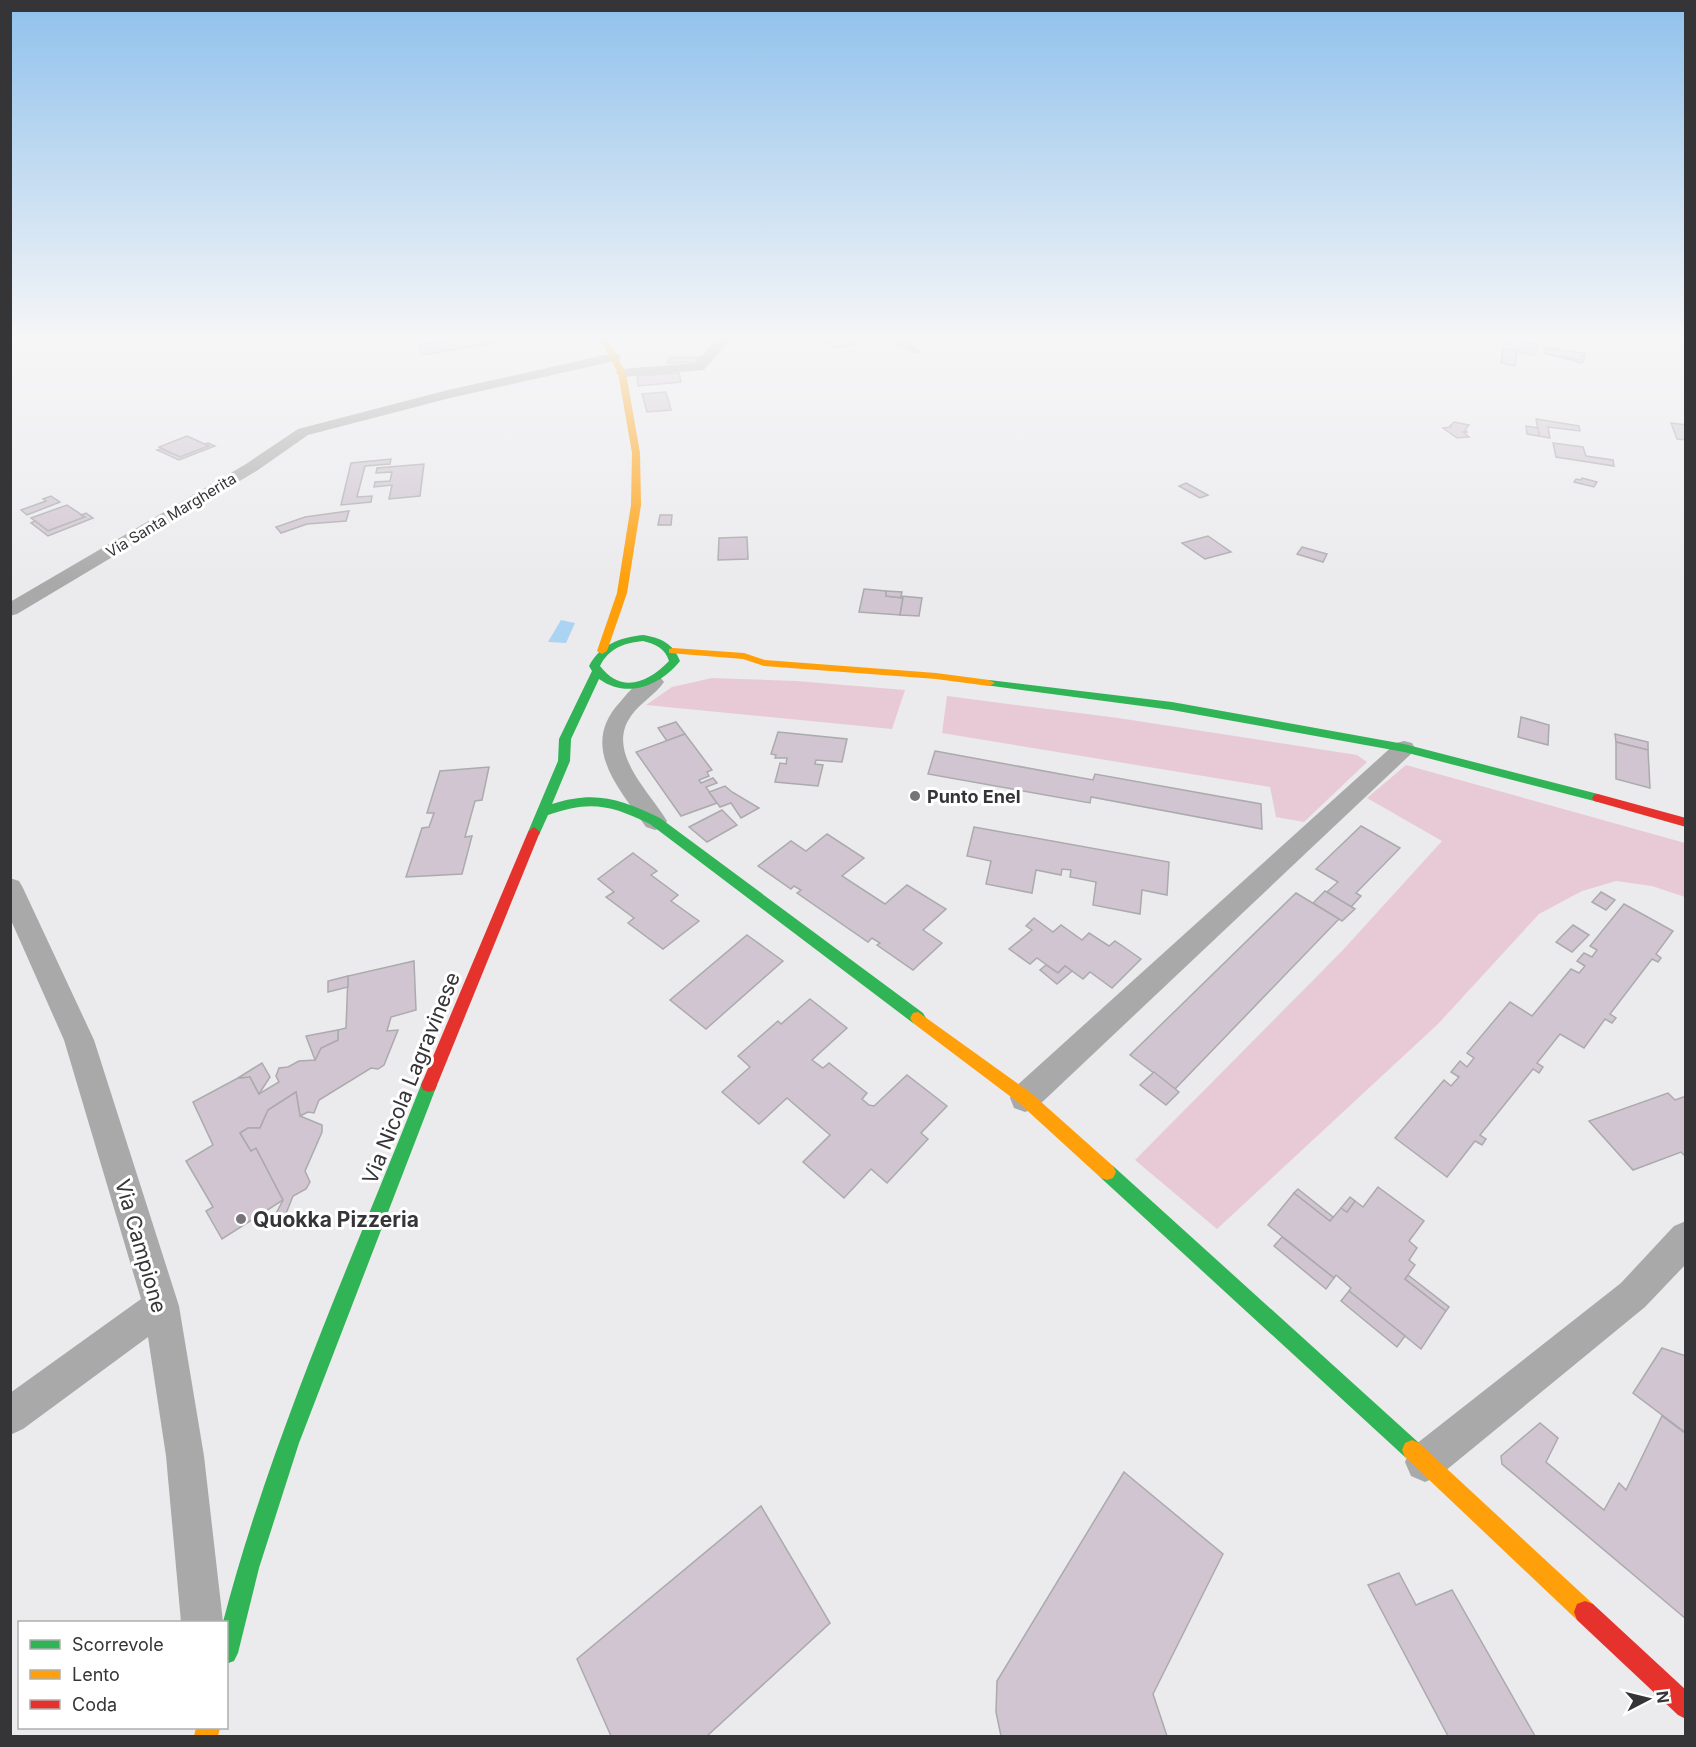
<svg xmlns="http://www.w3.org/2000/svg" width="1696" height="1747" font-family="Inter,sans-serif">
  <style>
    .green { fill: #e8cad6 }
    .water { fill: #abd4f2 }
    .building { fill: #d1c5d2; stroke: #abaaac; stroke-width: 1.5 }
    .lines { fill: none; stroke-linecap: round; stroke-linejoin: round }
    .street { fill: #a9a9aa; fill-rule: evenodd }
    .fast { fill: #30b455; fill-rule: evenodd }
    .slow { fill: #ff9f0a; fill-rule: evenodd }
    .jam { fill: #e5322d; fill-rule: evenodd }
    .poi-dot { fill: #757477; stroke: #fff; stroke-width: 2 }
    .labels { text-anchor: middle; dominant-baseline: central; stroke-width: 6; stroke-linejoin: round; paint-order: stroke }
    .far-street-label { font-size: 15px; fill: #353537; stroke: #fff }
    .poi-label { font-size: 18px; font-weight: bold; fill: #353537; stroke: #fff; text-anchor: start }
    .near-street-label { font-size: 21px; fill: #353537; stroke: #fff }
    .near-poi-label { font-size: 21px; font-weight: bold; fill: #353537; stroke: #fff; text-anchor: start }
  </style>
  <rect width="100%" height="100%" fill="#ebeaed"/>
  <g class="green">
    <path d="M712 678 796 681 905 690 892 729 646 705 672 687Z"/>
    <path d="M947 696 1118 718 1357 755 1367 762 1304 822 1276 817 1270 787 942 733Z"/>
    <path d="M1406 765 1685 843V897L1652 886 1616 881 1582 891 1539 914 1438 1024 1217 1229 1135 1160 1342 951 1442 841 1367 798Z"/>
  </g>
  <path class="water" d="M561 620 575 623 566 643 548 642Z"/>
  <g class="building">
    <path d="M470 337H492L494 343 422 355 420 344Z"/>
    <path d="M850 337 859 343 836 348 820 338Z"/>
    <path d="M1506 337H1521L1519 341 1539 345 1534 355 1503 349Z"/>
    <path d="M902 340 911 345H908L920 352 916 353 895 342Z"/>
    <path d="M1547 347 1575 352 1586 353 1579 360 1544 353Z"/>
    <path d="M1503 349 1517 351 1515 366 1501 363Z"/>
    <path d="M1544 353 1579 360 1581 356 1585 357 1582 363Z"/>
    <path d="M700 357 695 362 668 363 669 358Z"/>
    <path d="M679 373 681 382 638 386 637 376Z"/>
    <path d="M666 392 671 410 647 412 642 394Z"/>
    <path d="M1536 419 1579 426 1580 431 1548 427 1550 438 1539 436Z"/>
    <path d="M1454 422 1469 425 1465 430 1467 432H1463L1469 437 1457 438 1443 428 1451 427 1450 426Z"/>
    <path d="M1671 423 1686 425V440L1677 439Z"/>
    <path d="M1526 426 1538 428 1539 436 1527 434Z"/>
    <path d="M187 436 209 446 180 457 159 447Z"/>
    <path d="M208 443 215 446 179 460 157 450 161 449 180 457 209 446 205 444Z"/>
    <path d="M1553 443 1583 447 1586 456 1613 460 1614 466 1556 457Z"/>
    <path d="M391 459 390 464 365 466 357 497 372 496 371 502 341 505 351 463Z"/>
    <path d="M424 464 420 496 389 499 392 485 374 487 375 482 390 481 392 472 376 473 377 468Z"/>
    <path d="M1582 478 1597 482 1594 487 1574 482 1576 479 1581 480Z"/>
    <path d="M1186 483 1208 495 1200 498 1179 486Z"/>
    <path d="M51 496 60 502 27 515 21 510 46 501 43 499Z"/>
    <path d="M67 505 85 517 48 531 31 518Z"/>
    <path d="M349 511 346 521 307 524 281 533 276 527 305 517Z"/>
    <path d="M86 513 93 518 48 536 31 523 35 521 48 531 85 517 81 515Z"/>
    <path d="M660 515H672L671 525H658Z"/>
    <path d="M1208 536 1231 552 1205 559 1182 543Z"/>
    <path d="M747 537 748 559 718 560 719 538Z"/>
    <path d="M1302 547 1327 554 1323 562 1297 554Z"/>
    <path d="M864 589 886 591V596L903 598 900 615 859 612Z"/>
    <path d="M886 591 902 592 901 596 922 598 919 616 900 615 903 598 886 596Z"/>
    <path d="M1521 717 1549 725 1548 745 1518 737Z"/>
    <path d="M676 722 685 734 667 741 658 728Z"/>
    <path d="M778 732 847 739 842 762 816 760 815 764 823 765 818 786 775 782 780 763 786 764 787 758H775L776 755 771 754Z"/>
    <path d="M685 734 712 770 707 772 709 776 699 780 701 783 713 778 717 783 706 787 717 803 681 816 636 752Z"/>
    <path d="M1615 734 1648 742V750L1616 742Z"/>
    <path d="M1616 742 1648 750 1650 788 1616 779Z"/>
    <path d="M935 751 1093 780 1095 774 1261 804 1262 829 1091 797 1090 803 928 774Z"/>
    <path d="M489 767 482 800 475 801 465 837 472 836 462 874 406 877 422 828 429 827 434 813H427L440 771Z"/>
    <path d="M725 786 732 792 759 808 741 818 731 803 720 807 709 792Z"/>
    <path d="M722 810 737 825 707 842 689 827Z"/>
    <path d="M1361 826 1400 848 1356 893 1361 896 1351 907 1327 892 1338 882 1316 869Z"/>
    <path d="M974 827 1169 862 1167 895 1142 890 1140 914 1093 905 1096 882 1070 877 1071 870 1062 869 1061 875 1036 870 1032 893 986 884 991 861 967 856Z"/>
    <path d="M827 834 864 858 842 876 885 904 907 885 946 909 923 930 942 943 913 970 877 945 880 943 872 938 868 942 797 893 801 890 794 886 791 889 758 866 791 841 806 851Z"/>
    <path d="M633 853 657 871 651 875 678 895 671 901 699 921 663 949 628 923 634 918 606 897 614 892 598 879Z"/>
    <path d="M1325 891 1355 909 1342 921 1313 903Z"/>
    <path d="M1601 892 1615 900 1606 910 1592 902Z"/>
    <path d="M1296 893 1339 919 1175 1089 1130 1055Z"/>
    <path d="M1624 904 1673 931 1656 954 1661 958 1658 962 1652 959 1610 1014 1616 1018 1612 1023 1605 1019 1584 1048 1560 1034 1537 1063 1543 1067 1539 1073 1533 1069 1480 1135 1486 1139 1482 1145 1475 1141 1447 1177 1395 1138 1444 1080 1451 1086 1459 1077 1451 1072 1460 1061 1467 1067 1474 1058 1467 1053 1510 1002 1532 1016 1571 969 1579 973 1585 966 1577 961 1584 953 1592 957 1597 950 1590 946Z"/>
    <path d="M1034 918 1053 932 1061 925 1082 940 1089 933 1109 946 1115 941 1141 959 1112 988 1090 972 1083 979 1065 966 1058 973 1037 958 1030 964 1009 949 1032 930 1026 926Z"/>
    <path d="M1573 925 1589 935 1572 952 1556 942Z"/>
    <path d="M747 935 783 961 706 1029 670 1000Z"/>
    <path d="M414 961 416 1010 391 1017 387 1031 398 1030 384 1065 378 1069 371 1068 319 1100 314 1113 308 1112 300 1116 296 1092 268 1110 260 1128H248L240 1133 251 1151 256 1148 283 1200 222 1239 206 1211 213 1207 186 1161 213 1145 193 1102 238 1078 250 1077 259 1094 279 1082 276 1076 279 1068 288 1067 299 1061 315 1060 321 1048 338 1040V1030L346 1028 348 976Z"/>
    <path d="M1046 965 1058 973 1065 966 1072 971 1057 984 1040 970Z"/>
    <path d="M348 976V987L328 992V981Z"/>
    <path d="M810 999 847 1028 812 1060 823 1068 829 1063 867 1093 862 1099 869 1105 874 1106 907 1075 947 1106 921 1133 928 1139 887 1183 871 1169 844 1198 803 1162 830 1135 787 1098 759 1124 722 1092 750 1067 738 1056 778 1021 781 1024Z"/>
    <path d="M338 1030V1040L321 1048 315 1060 306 1036Z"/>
    <path d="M262 1063 270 1077 259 1094 250 1077 238 1078Z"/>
    <path d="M1154 1072 1179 1092 1166 1105 1140 1085Z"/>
    <path d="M296 1092 300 1116 322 1125V1132L305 1171 310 1182 306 1189 293 1196 285 1216 270 1225 283 1200 256 1148 251 1151 240 1133 248 1128H260L268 1110Z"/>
    <path d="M1668 1093 1675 1100 1686 1096V1157L1681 1152 1633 1170 1589 1121Z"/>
    <path d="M1378 1187 1424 1221 1409 1241 1417 1248 1409 1260 1415 1265 1405 1279 1446 1311 1421 1349 1349 1291 1351 1288 1336 1275 1334 1278 1268 1225 1294 1193 1330 1221 1341 1208 1347 1212 1355 1201 1363 1207Z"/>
    <path d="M1298 1189 1333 1217 1330 1221 1294 1193Z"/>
    <path d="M1350 1197 1355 1201 1347 1212 1341 1208Z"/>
    <path d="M1282 1237 1334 1278 1326 1289 1274 1246Z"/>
    <path d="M1408 1275 1449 1307 1446 1311 1405 1279Z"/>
    <path d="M1349 1291 1405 1336 1397 1347 1341 1301Z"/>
    <path d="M1662 1348 1686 1356V1433L1633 1393Z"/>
    <path d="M1662 1416 1686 1434V1619L1502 1464 1501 1456 1540 1423 1558 1438 1546 1462 1604 1510 1619 1483 1626 1490Z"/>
    <path d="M1124 1472 1223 1554 1153 1694 1167 1736H1001L996 1712 997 1681Z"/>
    <path d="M761 1506 830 1623 707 1736H611L577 1659Z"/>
    <path d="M1399 1573 1416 1605 1452 1590 1535 1736H1448L1368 1585Z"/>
  </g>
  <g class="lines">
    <g class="street">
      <path d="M719 337H732L704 370 622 377 615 373 622 369 695 363Z"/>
      <path d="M614 353 619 354 621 357 619 360 450 398 308 435 258 470 17 614 10 616V602L246 464 298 429 448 390Z"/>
      <path d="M653 676 660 677 664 682C655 695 640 703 631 716 605 752 650 792 667 821L664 827 655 830 646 827C619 788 578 746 621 701 629 691 640 679 653 676Z"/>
      <path d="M1404 741 1412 743 1415 748 1412 753 1036 1108 1025 1112 1014 1108 1010 1098 1014 1088 1396 743Z"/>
      <path d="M10 878 19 881 23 888 94 1040 179 1306 204 1456 223 1622H181L166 1456 148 1337 23 1429 10 1435V1393L141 1299 64 1040 10 918Z"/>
      <path d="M1686 1221V1264L1645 1307 1439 1476 1425 1482 1411 1476 1405 1462 1411 1448 1621 1283 1674 1226Z"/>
    </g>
    <g class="fast">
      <path d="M643 635C661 638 673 643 680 661 660 686 627 699 599 679L571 739 570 761 552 804C595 790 621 799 660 818L923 1013 926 1018 923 1023 918 1024 913 1023 650 824C611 805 590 800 548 815L539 835H529L528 832 558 761 559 739 592 671 589 666C601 644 619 638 643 635ZM643 641C655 644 665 648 669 661 648 683 621 694 600 666 609 648 624 643 643 641Z"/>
      <path d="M989 680 1172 702 1404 744 1598 794 1604 798 1598 802 1404 752 1172 710 985 685V681Z"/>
      <path d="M429 1078 435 1080 437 1085 299 1443 259 1568 238 1653 234 1661 226 1664V1622H223C271 1438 351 1262 421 1085L423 1080Z"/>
      <path d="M1107 1164 1113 1166 1419 1443 1422 1450 1419 1457 1412 1460 1405 1457 1101 1178 1098 1172 1101 1166Z"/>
    </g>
    <g class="slow">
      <path d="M599 337H606L626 373 640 453 641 505 627 593 607 651 602 654 597 651 617 593 631 505 632 453 618 373Z"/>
      <path d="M673 648 744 653 765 660 936 673 989 680 995 683 989 686 936 679 764 666 743 659 669 653V649Z"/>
      <path d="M918 1012 1031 1093 1113 1166 1116 1172 1113 1178 1107 1180 1101 1178 1019 1103 913 1023 910 1018 913 1013Z"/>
      <path d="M1412 1440 1419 1443 1593 1604 1596 1612 1593 1620 1585 1623 1577 1620 1405 1457 1402 1450 1405 1443Z"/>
      <path d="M196 1728H220L218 1736H194Z"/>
    </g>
    <g class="jam">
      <path d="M1598 794 1686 818V827L1594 801 1592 798 1594 795Z"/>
      <path d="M534 827 540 832 437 1085 435 1090 429 1092 423 1090 421 1085 528 832Z"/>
      <path d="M1585 1601 1593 1604 1686 1690V1719L1678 1715 1577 1620 1574 1612 1577 1604Z"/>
    </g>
  </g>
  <linearGradient id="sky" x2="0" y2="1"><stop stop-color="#8fc1ec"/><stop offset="0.58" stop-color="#f6f6f7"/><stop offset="1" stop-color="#f6f6f7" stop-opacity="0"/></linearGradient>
  <rect width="1696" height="582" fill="url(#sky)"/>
  <g class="poi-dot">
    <circle cx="915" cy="796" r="6"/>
    <circle cx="241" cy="1219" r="6"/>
  </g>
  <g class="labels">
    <g class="far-street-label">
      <text transform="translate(171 515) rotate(-31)">Via Santa Margherita</text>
    </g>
    <g class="poi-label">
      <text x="927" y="796">Punto Enel</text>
    </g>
    <g class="near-street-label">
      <text transform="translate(411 1078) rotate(-68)">Via Nicola Lagravinese</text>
      <text transform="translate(141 1246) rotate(74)">Via Campione</text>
    </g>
    <g class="near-poi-label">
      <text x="253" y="1219">Quokka Pizzeria</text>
    </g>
  </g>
  <rect width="1696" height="1747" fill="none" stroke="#353537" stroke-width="24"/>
  <rect x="18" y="1621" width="210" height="108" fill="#ffffff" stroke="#aeaeaf" stroke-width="1.5"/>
  <rect x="30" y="1640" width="30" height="9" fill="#30b455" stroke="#aeaeaf" stroke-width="1.5"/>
  <text x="72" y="1651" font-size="18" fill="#353537">Scorrevole</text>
  <rect x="30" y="1670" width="30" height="9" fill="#ff9f0a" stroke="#aeaeaf" stroke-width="1.5"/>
  <text x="72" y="1681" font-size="18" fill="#353537">Lento</text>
  <rect x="30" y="1700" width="30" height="9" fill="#e5322d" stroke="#aeaeaf" stroke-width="1.5"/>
  <text x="72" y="1711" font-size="18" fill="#353537">Coda</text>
  <g transform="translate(1648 1699) rotate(83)" stroke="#ffffff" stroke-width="4.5" paint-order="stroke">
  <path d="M0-4.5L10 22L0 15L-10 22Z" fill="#353537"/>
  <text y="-9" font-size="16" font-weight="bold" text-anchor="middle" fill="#353537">N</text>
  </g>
</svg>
